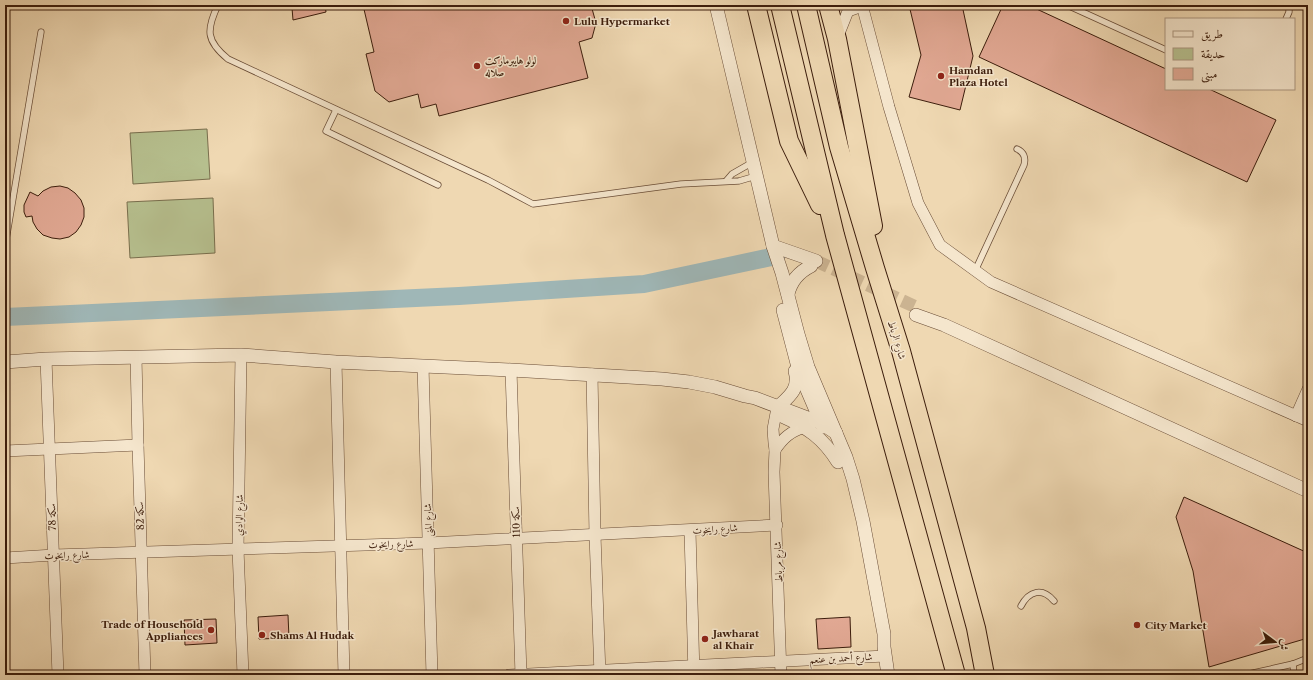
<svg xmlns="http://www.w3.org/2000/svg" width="1313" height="680" font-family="'Libre Caslon Text',Amiri,serif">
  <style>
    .green { fill: #b6bf8e; stroke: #796e4d }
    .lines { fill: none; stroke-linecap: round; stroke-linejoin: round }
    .river { stroke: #9fb7b7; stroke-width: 18 }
    .building { fill: #e1a893; stroke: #3c1d0c }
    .tertiary-tunnel { stroke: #cbb391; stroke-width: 13; stroke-dasharray: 13 6; stroke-linecap: butt }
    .service-casing { stroke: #694c36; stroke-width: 7 }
    .minor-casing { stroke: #694c36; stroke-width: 12 }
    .tertiary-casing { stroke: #694c36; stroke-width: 14 }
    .trunk-casing { stroke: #3c1d0c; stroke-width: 20 }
    .service { stroke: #f5e6cd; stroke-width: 5.5 }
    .minor { stroke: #f5e6cd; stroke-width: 11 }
    .tertiary { stroke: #f5e6cd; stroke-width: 13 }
    .trunk { stroke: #efd8b2; stroke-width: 18 }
    .poi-dot { fill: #8f2418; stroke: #f5e6cd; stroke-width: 1.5 }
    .labels { text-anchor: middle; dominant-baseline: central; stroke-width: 3; stroke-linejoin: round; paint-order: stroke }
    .poi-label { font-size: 10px; font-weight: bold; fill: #3c1d0c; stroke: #f5e6cd; text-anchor: start }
    .street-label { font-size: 10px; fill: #3c1d0c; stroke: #f5e6cd }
  </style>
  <rect width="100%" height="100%" fill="#efd8b2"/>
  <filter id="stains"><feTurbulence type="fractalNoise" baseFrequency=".005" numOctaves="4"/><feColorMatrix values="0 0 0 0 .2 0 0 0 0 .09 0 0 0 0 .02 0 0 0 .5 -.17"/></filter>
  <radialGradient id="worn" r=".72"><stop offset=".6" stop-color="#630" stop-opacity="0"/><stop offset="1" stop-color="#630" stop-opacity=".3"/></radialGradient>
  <g class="green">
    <path d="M207 129 210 179 133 184 130 133Z"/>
    <path d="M213 198 215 253 130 258 127 202Z"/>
  </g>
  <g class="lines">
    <path class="river" d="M5 317 459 296 644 284 776 256"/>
  </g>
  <g class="building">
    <path d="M307 5H325L326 12 293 20 292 8Z"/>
    <path d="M363 5H591L596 23 592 38 579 42 588 78 439 116 436 104 421 108 418 94 389 102 375 91 366 54 374 52Z"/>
    <path d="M909 5H962L973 56 960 110 909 97 921 55Z"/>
    <path d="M1003 5H1028L1166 69V89H1209L1276 120 1247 182 979 57Z"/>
    <path d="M60 186 68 188 75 193 81 200 84 208V217L81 225 76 232 69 237 60 239 52 238 43 235 37 229 33 222 32 216 26 217 24 212V205L30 192 38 196 43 191 51 187Z"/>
    <path d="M1184 497 1308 553V638L1209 667 1193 571 1176 517Z"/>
    <path d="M288 615 289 638 259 639 258 617Z"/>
    <path d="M850 617 851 647 818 649 816 619Z"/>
    <path d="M216 619 217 643 185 645 184 620Z"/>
  </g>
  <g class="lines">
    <path class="tertiary-tunnel" d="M816 261 918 308"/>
    <defs>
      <g id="service">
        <path d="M218 5C206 30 206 41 228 59L488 180 533 204 681 184 739 181 756 176"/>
        <path d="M1067 5 1166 50"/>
        <path d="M1286 19 1289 12V5"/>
        <path d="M336 110 326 131 438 185"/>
        <path d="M726 181 732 174 753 162"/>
        <path d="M5 246 41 32"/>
        <path d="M975 271 1024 165C1026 158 1024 152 1017 149"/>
        <path d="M1021 606C1029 591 1042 587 1054 601"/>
        <path d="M1293 664 1294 675"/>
        <path d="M1244 675 1293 664 1308 658"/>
      </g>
      <g id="minor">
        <path d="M862 5 889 107 918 203 940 245 991 282 1308 421"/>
        <path d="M838 36 848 11 862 6"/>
        <path d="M241 355 238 549 243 675"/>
        <path d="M136 357 138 445 145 675"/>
        <path d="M46 359 58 675"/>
        <path d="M336 362 344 675"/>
        <path d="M423 366 432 675"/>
        <path d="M511 370 521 675"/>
        <path d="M592 374 595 535 600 675"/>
        <path d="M779 406 776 413 773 429 774 443 775 450 774 472 781 675"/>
        <path d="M1296 416 1308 389"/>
        <path d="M775 450C783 438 791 431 805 427"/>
        <path d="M5 451 138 445"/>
        <path d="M690 531 694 675"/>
        <path d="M5 558 54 555 428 543 777 525"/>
        <path d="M509 675 885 656"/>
      </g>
      <g id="tertiary">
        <path d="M716 5 773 246 782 273 798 334 808 367 846 457 853 479 863 521 884 634V647L888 675"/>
        <path d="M773 246 816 261"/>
        <path d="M788 294C791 281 799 272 811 266"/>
        <path d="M783 310 799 371 823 427"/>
        <path d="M916 315 944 325 1308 491"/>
        <path d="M5 362 46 359 241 355 336 362 511 370 662 379 689 382 715 387 745 396 755 398 821 423 836 433"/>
        <path d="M779 406C790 396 800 388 795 371"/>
        <path d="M782 416C807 427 823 438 838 462"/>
      </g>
      <g id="trunk">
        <path d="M756 5 789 141 820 205"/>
        <path d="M780 5 835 235 956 675"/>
        <path d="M806 5 839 147 875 268 901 351 976 628 985 675"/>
        <path d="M828 5 837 39 873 226"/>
      </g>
    </defs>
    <use href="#service" class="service-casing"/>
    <use href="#minor" class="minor-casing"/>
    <use href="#tertiary" class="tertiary-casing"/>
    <use href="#trunk" class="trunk-casing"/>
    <use href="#service" class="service"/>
    <use href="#minor" class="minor"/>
    <use href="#tertiary" class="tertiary"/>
    <use href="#trunk" class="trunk"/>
  </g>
  <g class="poi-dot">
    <circle cx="566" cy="21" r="4"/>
    <circle cx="477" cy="66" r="4"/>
    <circle cx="941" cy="76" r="4"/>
    <circle cx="1137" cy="625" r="4"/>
    <circle cx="211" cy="630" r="4"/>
    <circle cx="262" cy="635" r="4"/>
    <circle cx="705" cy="639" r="4"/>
  </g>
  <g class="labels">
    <g class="poi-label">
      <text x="574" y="21">Lulu Hypermarket</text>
      <text x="485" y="60">لولو هايبرماركت<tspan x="485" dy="12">صلاله</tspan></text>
      <text x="949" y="70">Hamdan<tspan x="949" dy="12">Plaza Hotel</tspan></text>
      <text x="203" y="624" text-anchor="end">Trade of Household<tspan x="203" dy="12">Appliances</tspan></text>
      <text x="1145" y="625">City Market</text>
      <text x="713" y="633">Jawharat<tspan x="713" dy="12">al Khair</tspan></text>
      <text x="270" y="635">Shams Al Hudak</text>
    </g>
    <g class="street-label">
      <text transform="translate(897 340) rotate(73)">شارع الرباط</text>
      <text transform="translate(239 515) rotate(-89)">شارع الوادي</text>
      <text transform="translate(140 516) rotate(-92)">سكة 82</text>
      <text transform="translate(52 517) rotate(-92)">سكة 78</text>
      <text transform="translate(428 520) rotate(-92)">شارع المنى</text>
      <text transform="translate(516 522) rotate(-92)">سكة 110</text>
      <text transform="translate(715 529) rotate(-4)">شارع رايخوت</text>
      <text transform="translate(391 544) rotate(-2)">شارع رايخوت</text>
      <text transform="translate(67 555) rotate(-2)">شارع رايخوت</text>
      <text transform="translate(778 562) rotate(-92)">شارع مرباط</text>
      <text transform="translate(841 658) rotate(-3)">شارع أحمد بن عنعم</text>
    </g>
  </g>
  <rect width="1313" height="680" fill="none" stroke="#efd8b2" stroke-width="20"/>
  <rect x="6" y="6" width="1301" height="668" fill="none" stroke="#3c1d0c" stroke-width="2"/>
  <rect x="10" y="10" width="1293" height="660" fill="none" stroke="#3c1d0c"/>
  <rect x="1165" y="18" width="130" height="72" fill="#f5e6cd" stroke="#ab9680"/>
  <rect x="1173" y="31" width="20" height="6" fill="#f5e6cd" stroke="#ab9680"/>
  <text x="1201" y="38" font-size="12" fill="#3c1d0c">طريق</text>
  <rect x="1173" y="48" width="20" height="12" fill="#b6bf8e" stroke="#ab9680"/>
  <text x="1201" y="58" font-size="12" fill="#3c1d0c">حديقة</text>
  <rect x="1173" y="68" width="20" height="12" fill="#e1a893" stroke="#ab9680"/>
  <text x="1201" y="78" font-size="12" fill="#3c1d0c">مبنى</text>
  <g transform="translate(1275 642) rotate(106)" stroke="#f5e6cd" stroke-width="3" paint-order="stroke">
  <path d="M0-3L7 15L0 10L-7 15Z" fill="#3c1d0c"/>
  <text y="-6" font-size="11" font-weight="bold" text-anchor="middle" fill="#3c1d0c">ش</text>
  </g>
  <rect width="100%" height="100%" filter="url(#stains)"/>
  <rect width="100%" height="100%" fill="url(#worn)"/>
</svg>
